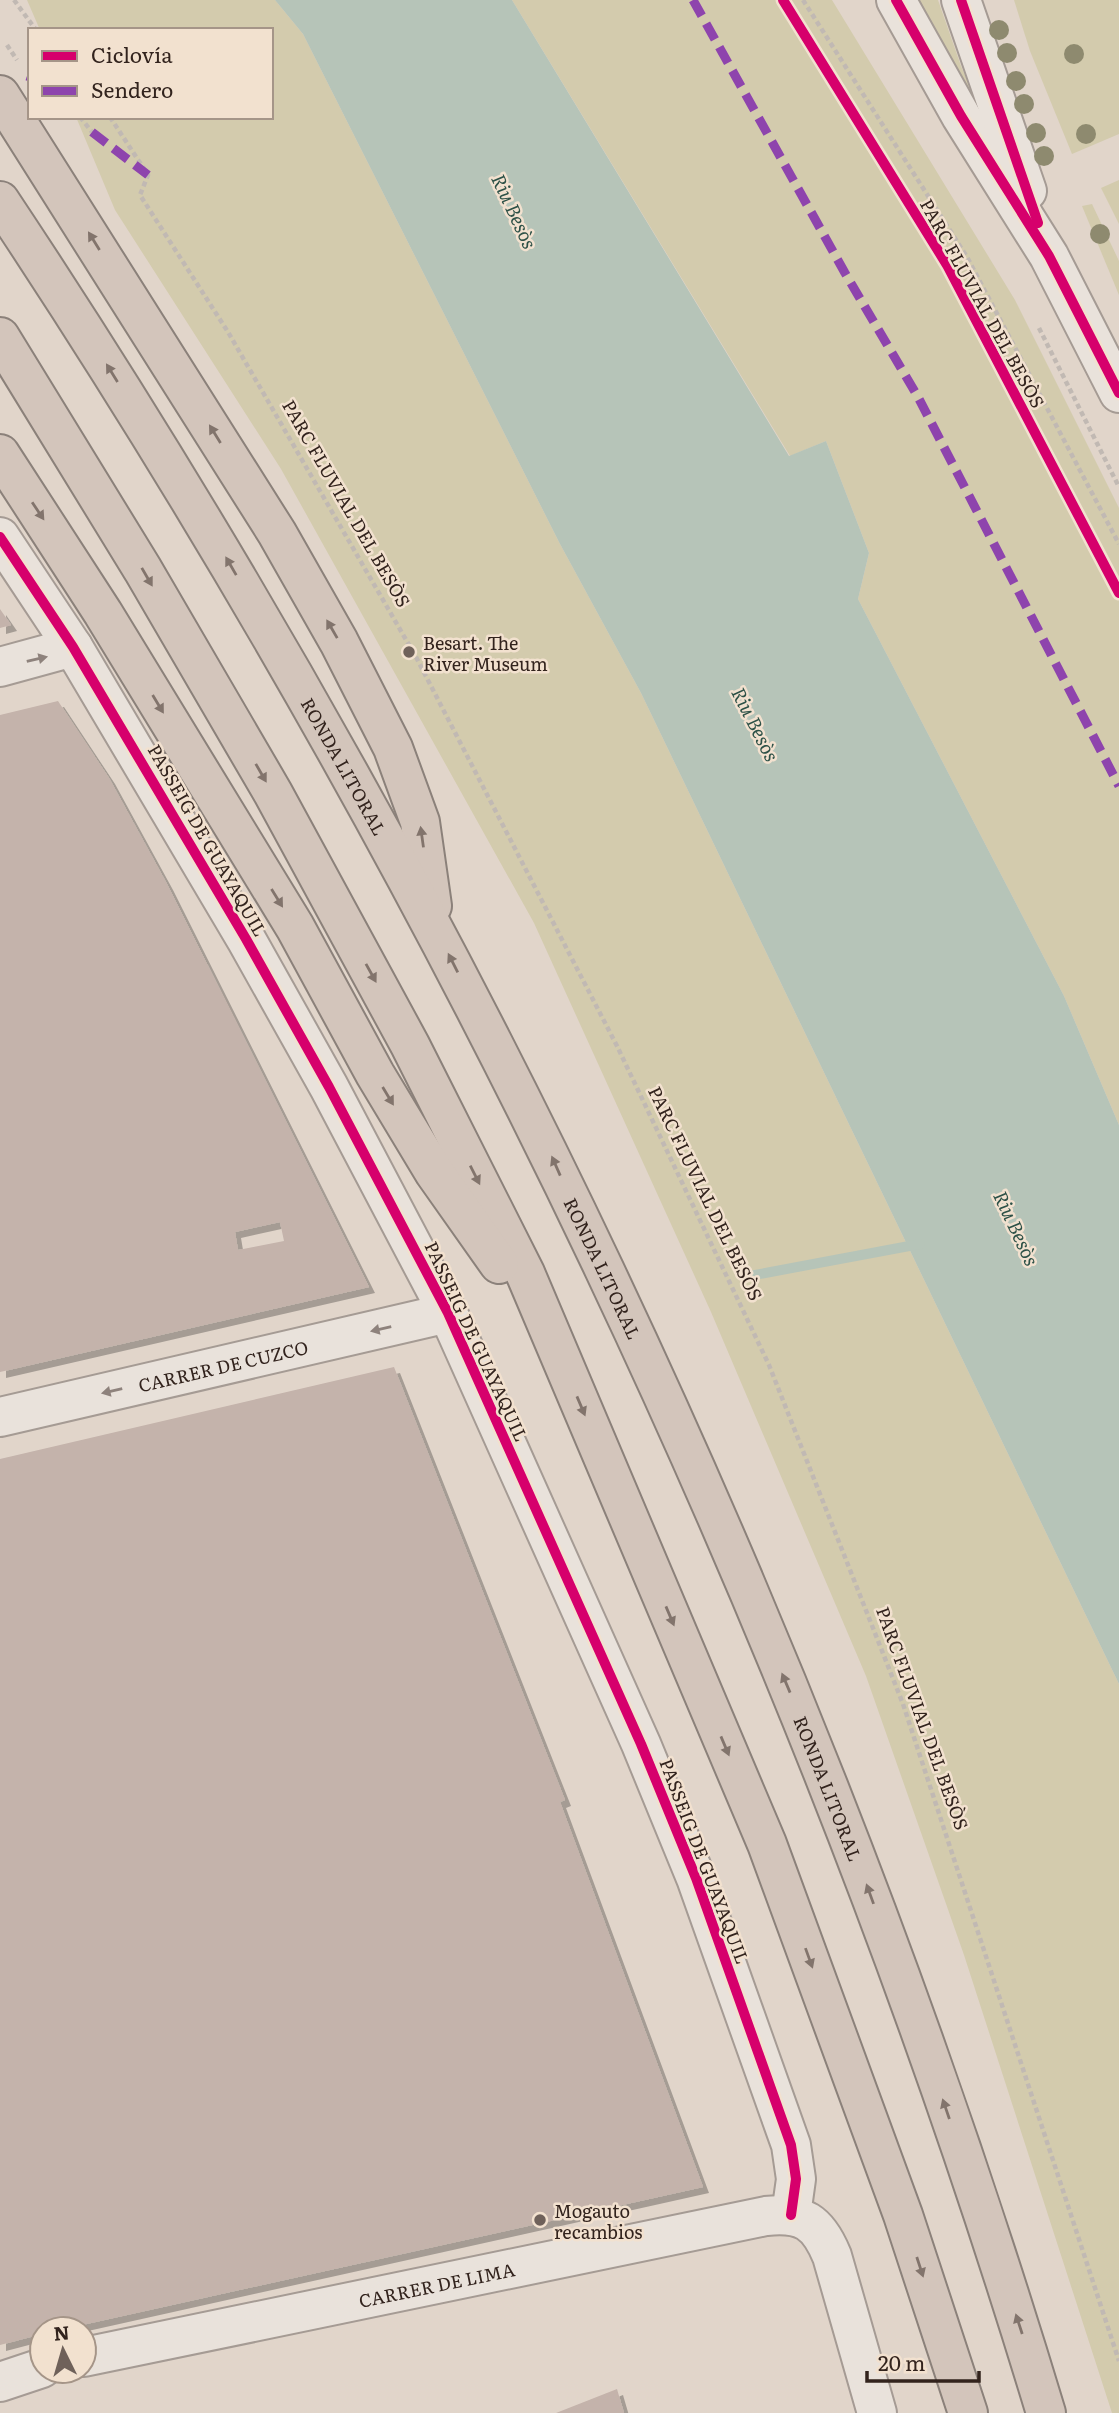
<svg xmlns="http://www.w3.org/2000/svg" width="1119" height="2413" font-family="Literata,serif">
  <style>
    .green { fill: #d3cbad }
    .water { fill: #b6c4b8 }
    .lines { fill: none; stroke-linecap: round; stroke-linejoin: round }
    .stream { stroke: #b6c4b8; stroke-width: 10 }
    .building { fill: #c4b3ab; fill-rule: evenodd; filter: url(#shadow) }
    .minor-casing { stroke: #a59b94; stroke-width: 42 }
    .highway-casing { stroke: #8b817a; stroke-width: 42 }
    .path { stroke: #c1b9b3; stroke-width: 4.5; stroke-dasharray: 5 3.5; stroke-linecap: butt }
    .minor { stroke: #e9e2db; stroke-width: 38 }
    .highway { stroke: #d3c5bb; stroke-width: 38 }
    .quiet { stroke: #8e44ad; stroke-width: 9; stroke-dasharray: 18 9; stroke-linecap: butt }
    .cycleway-casing { stroke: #f2e1cf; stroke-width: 15 }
    .cycleway { stroke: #d6006c; stroke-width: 10 }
    .tree { fill: #8e8a6f }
    .oneway { fill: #82746c }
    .oneway2 { fill: #8e827c }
    .poi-dot { fill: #6f615a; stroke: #f2e1cf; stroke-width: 2.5 }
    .labels { text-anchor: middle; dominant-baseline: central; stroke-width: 5; stroke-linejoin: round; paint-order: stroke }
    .street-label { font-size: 18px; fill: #32231d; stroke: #f2e1cf }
    .poi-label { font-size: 18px; fill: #32231d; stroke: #f2e1cf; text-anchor: start }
    .water-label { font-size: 19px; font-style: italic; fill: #2d5147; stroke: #f2e1cf }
  </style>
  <defs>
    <filter id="shadow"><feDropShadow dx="6" dy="6" stdDeviation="0" flood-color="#0004"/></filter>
  </defs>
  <rect width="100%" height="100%" fill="#e1d5ca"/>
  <g class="green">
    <path d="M27 0H275L303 34 560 544 641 693 1119 1684V2413H1112L964 1955 866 1676 711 1312 534 923 281 469 115 210 76 117H271V30H40Z"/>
    <path d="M512 0H832L1015 300 1119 508V1125L1064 996 858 599 869 553 826 441 790 456Z"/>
    <path d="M905 0H938L961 66 996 147Z"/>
    <path d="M1014 0H1119V134L1072 154 1030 51Z"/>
    <path d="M1119 180V224L1101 188Z"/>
    <path d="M1092 204 1119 261V295L1082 206Z"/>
  </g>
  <path class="water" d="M275 0H512L789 456 826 441 869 553 858 599 1064 996 1119 1125V1684L641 693 560 544 303 34Z"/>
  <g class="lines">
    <path class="stream" d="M744 1277 920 1244"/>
  </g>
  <g class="building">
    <path d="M0 609 11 625 0 628Z"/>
    <path d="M58 701 109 778 167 884 369 1287 0 1372V715ZM280 1222 284 1241 238 1250 235 1232Z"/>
    <path d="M394 1367 565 1800 560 1802 703 2187 64 2329H42V2334L0 2345V1459Z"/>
    <path d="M617 2389 624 2413H556Z"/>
  </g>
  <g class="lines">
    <defs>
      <g id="minor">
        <path d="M896 0 961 116 1049 256 1119 393"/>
        <path d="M961 0 1027 191"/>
        <path d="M0 537 73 647 246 939 329 1087 448 1313 641 1744 696 1878 791 2145 796 2179 791 2215"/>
        <path d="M0 667 73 647"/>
        <path id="s1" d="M0 1417 448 1313"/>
        <path id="s2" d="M84 2357 766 2216C803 2212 818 2222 832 2256L877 2413"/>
        <path d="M0 2382 42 2368"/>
      </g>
      <g id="highway">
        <path d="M0 95 277 533 339 642 393 748 420 822 432 906"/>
        <path id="s3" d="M0 201C452 881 810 1631 1046 2413"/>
        <path d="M0 337 143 570 273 793 410 1045 525 1273 767 1844 903 2215 968 2413"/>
        <path d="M0 454 103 613 295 927 375 1074 434 1172 499 1264"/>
      </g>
    </defs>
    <use href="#minor" class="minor-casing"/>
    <use href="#highway" class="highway-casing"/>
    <g class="path">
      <path d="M14 0 36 30"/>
      <path d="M803 0 967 257 1119 544"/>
      <path d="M7 45 17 60"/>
      <path d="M80 117 92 132"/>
      <path d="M110 117 148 175 140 195 228 332 416 657 617 1046 769 1365 903 1704 1119 2361"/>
      <path d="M1039 328 1119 487"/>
    </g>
    <use href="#minor" class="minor"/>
    <use href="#highway" class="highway"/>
    <g class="quiet">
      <path d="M693 0 845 273 918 397 1119 786"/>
      <path d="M27 76 30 77"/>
      <path d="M92 132 148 175"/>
    </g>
    <defs>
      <g id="cycleway">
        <path d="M783 0 947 265 1119 593"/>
        <path d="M896 0 961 116 1049 256 1119 393"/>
        <path d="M961 0 1038 223"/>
        <path d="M0 537 73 647 246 939 329 1087 448 1313 641 1744 696 1878 791 2145 796 2179 791 2215"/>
      </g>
    </defs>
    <use href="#cycleway" class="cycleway-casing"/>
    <use href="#cycleway" class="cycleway"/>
  </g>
  <g class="tree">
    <circle cx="999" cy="30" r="10"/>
    <circle cx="1007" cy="53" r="10"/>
    <circle cx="1074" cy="54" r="10"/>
    <circle cx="1016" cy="81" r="10"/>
    <circle cx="1024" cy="104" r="10"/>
    <circle cx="1036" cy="133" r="10"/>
    <circle cx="1086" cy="134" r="10"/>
    <circle cx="1044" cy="156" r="10"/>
    <circle cx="1100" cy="234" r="10"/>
  </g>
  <defs><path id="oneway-solid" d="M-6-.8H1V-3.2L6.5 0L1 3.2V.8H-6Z" transform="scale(1.75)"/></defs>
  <g class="oneway">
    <use href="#oneway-solid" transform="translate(94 241) rotate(-122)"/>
    <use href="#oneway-solid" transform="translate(112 373) rotate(-122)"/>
    <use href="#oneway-solid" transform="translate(215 434) rotate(-122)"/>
    <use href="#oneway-solid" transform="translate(38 511) rotate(56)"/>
    <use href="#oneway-solid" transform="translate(231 566) rotate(-120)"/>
    <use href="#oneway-solid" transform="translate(147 577) rotate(60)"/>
    <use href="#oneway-solid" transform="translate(332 629) rotate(-120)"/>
    <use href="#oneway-solid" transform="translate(158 704) rotate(59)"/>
    <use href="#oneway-solid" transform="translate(261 773) rotate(60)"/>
    <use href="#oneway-solid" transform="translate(422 837) rotate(-98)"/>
    <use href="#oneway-solid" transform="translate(277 898) rotate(58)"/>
    <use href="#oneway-solid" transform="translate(453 963) rotate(-117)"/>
    <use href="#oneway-solid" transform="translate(371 973) rotate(61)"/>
    <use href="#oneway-solid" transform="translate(388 1096) rotate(59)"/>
    <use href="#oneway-solid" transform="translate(556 1166) rotate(-114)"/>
    <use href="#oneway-solid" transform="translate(475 1175) rotate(63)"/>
    <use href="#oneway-solid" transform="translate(581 1406) rotate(67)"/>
    <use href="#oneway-solid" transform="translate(670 1616) rotate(67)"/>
    <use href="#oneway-solid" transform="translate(786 1683) rotate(-113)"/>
    <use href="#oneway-solid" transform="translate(725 1746) rotate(67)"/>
    <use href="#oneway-solid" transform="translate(870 1894) rotate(-110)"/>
    <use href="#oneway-solid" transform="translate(809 1958) rotate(70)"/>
    <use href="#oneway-solid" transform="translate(946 2109) rotate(-109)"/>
    <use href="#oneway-solid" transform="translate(920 2267) rotate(72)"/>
    <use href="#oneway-solid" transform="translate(1019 2324) rotate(-108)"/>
  </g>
  <g class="oneway2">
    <use href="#oneway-solid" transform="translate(37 659) rotate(-13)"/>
    <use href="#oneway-solid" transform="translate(381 1329) rotate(167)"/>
    <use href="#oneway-solid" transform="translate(112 1391) rotate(167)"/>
  </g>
  <g class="poi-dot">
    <circle cx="409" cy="652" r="7"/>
    <circle cx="540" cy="2220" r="7"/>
  </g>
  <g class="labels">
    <g class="street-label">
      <text transform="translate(983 303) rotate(61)">PARC FLUVIAL DEL BESÒS</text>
      <text transform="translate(347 503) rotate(60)">PARC FLUVIAL DEL BESÒS</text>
      <text stroke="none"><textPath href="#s3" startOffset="662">RONDA LITORAL</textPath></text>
      <text transform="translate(208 840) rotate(60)">PASSEIG DE GUAYAQUIL</text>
      <text transform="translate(706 1193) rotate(64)">PARC FLUVIAL DEL BESÒS</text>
      <text stroke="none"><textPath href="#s3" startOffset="1227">RONDA LITORAL</textPath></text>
      <text transform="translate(477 1341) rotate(65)">PASSEIG DE GUAYAQUIL</text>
      <text stroke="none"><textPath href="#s1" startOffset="229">CARRER DE CUZCO</textPath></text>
      <text transform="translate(923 1718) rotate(70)">PARC FLUVIAL DEL BESÒS</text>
      <text stroke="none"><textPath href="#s3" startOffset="1794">RONDA LITORAL</textPath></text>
      <text transform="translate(705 1861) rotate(69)">PASSEIG DE GUAYAQUIL</text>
      <text stroke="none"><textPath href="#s2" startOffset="360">CARRER DE LIMA</textPath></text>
    </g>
    <g class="poi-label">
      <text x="423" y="642">Besart. The<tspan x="423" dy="21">River Museum</tspan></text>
      <text x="554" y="2210">Mogauto<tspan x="554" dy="21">recambios</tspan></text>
    </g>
    <g class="water-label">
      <text transform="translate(515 211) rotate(65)">Riu Besòs</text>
      <text transform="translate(756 724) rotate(63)">Riu Besòs</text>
      <text transform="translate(1017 1228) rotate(65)">Riu Besòs</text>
    </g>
  </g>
  <rect x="28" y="28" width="245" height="91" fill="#f2e1cf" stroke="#a59588" stroke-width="2"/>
  <rect x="42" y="51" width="35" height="10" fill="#d6006c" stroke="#a59588" stroke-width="2"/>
  <text x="91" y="63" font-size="21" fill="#32231d">Ciclovía</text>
  <rect x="42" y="86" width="35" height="10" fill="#8e44ad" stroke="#a59588" stroke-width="2"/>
  <text x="91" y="98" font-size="21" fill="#32231d">Sendero</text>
  <g transform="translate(63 2350) rotate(355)"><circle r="33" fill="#f2e1cf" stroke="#a59588" stroke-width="2"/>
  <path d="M0-5L12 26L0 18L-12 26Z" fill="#6f615a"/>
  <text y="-10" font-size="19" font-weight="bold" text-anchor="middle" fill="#32231d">N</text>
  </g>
  <path d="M867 2371v10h112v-10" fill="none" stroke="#32231d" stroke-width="3.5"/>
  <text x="878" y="2371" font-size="21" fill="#32231d" stroke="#f2e1cf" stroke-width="5" paint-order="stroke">20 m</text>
</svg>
